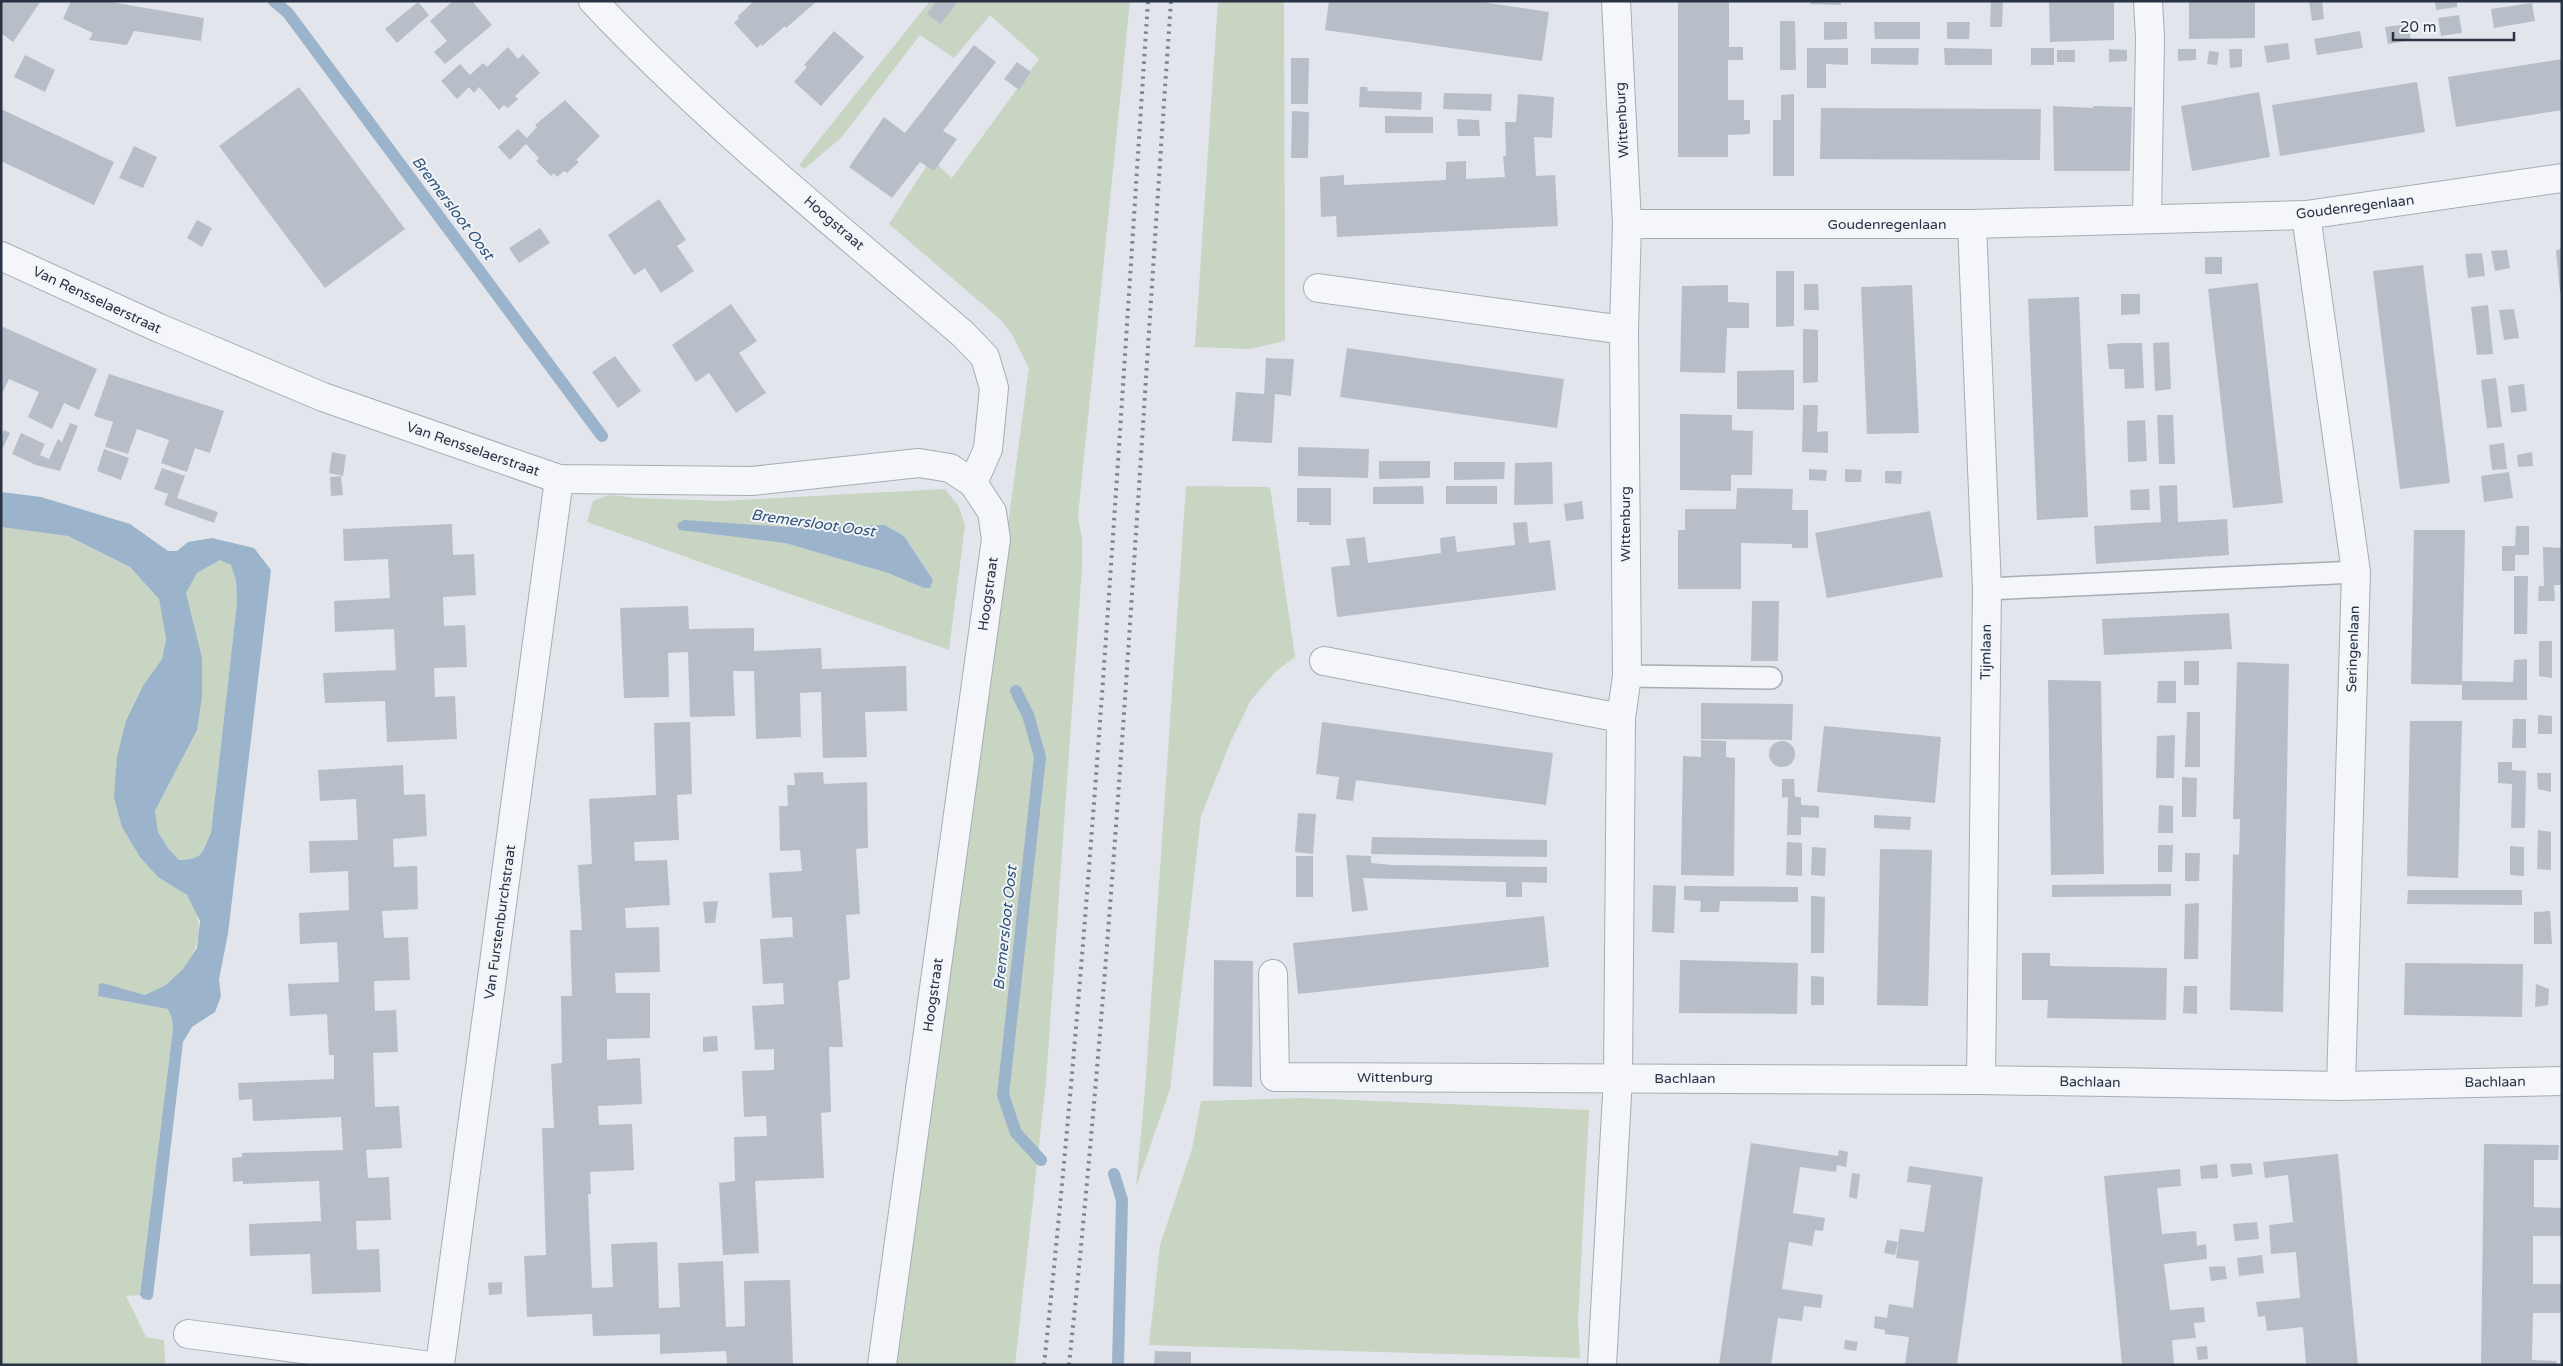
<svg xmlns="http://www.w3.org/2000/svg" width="2563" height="1366" font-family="'Varela Round',sans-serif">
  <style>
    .green { fill: #c7d5c2; fill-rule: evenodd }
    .water { fill: #9cb4cb; fill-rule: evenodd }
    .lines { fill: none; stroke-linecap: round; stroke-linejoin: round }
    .stream { stroke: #9cb4cb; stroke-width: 12 }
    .building { fill: #b8bec8 }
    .lane-casing { stroke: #a7acb5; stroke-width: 24 }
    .street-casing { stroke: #a7acb5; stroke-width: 30 }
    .lane { stroke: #f4f6f9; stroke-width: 21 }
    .street { stroke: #f4f6f9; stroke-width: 28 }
    .rail { stroke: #7a8595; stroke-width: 4; stroke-dasharray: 2.5 5; stroke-linecap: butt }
    .labels { text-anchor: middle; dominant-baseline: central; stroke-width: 4; stroke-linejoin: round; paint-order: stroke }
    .street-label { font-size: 14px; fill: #293343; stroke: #f1f4f8 }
    .water-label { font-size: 15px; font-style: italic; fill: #325378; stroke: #f1f4f8 }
  </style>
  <rect width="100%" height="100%" fill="#e2e5eb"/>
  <g class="green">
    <path d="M930 1H1130L1078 517 1082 539V567L1046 1081 1015 1365H896L1029 368 1013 336 1001 320 889 224 931 159 952 178 1039 59 990 15 954 58 920 35 841 138 804 169 799 165Z"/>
    <path d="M1218 1H1284L1285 341 1249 349 1195 347Z"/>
    <path d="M1186 486 1270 487 1295 657 1276 671 1251 700 1230 743 1201 816 1170 1089 1136 1187 1145 1090Z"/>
    <path d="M945 489 959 507 965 525 949 650 587 522 593 501 609 495 637 498 721 501ZM885 525 904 536 933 580 930 588H924L888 573 785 543 679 530Z"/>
    <path d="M1 527 68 536 130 567 159 599 166 639 162 659 144 684 158 877C167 883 181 888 187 896 211 926 195 965 166 985 160 989 152 992 145 995L103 983 99 996 168 1009 172 1019 173 1029 140 1295 126 1296 146 1337 164 1340 165 1365H1Z"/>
    <path d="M220 560 231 565 236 581 237 603 211 833C201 855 204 859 179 860L168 848 158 832 155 811 197 730 190 615 186 593 197 573Z"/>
    <path d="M1302 1098 1589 1110 1578 1322 1580 1358 1149 1345 1160 1245 1192 1149 1201 1101Z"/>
  </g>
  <g class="water">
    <path d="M1 492 41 497 130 524 168 551H177L188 542 212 538 254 548 271 570 228 934 219 979 221 996 215 1012 192 1027 183 1042 153 1297 150 1300 143 1299 140 1295 173 1029 172 1019 168 1009 98 996 99 984 103 983 145 995 166 985 183 969 197 948 200 921 187 895 158 877 140 857 122 827 114 797 117 757 126 721 144 684 162 659 166 639 159 599 130 567 68 536 1 527ZM220 560 231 565 236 581 237 603 211 833C201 854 204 859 179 860L168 848 158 832 155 811 197 730 202 697V658L186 593 197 573Z"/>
    <path d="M684 520 786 527 885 525 904 536 933 580 930 588H924L888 573 785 543 679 530 677 524Z"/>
  </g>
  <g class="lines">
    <g class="stream">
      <path d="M274 1 288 13 602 436"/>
      <path d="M1016 691 1028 715 1040 757 1003 1095 1016 1133 1041 1160"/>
      <path d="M1114 1174 1122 1200 1118 1365"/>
    </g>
  </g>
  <g class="building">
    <path d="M1 1H41L13 42 1 33Z"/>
    <path d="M71 1H105L204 18 201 41 134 31 127 45 89 40 93 33 63 19Z"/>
    <path d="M453 1H472L492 25 445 64 434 52 447 41 430 21Z"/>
    <path d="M754 1H813L815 3 786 28 785 26 762 46 761 44 757 48 734 23 739 18 738 16Z"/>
    <path d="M937 1H958L941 24 927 14Z"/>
    <path d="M1329 1H1475L1549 12 1542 61 1325 30Z"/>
    <path d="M1678 1H1729V47H1743V60H1728V100H1744V120H1750V134L1728 135V157H1678Z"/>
    <path d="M1810 1H1841V5L1810 4Z"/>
    <path d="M1991 1H2003L2002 27H1990Z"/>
    <path d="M2049 1H2114V40L2050 42Z"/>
    <path d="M2189 1H2255V38L2189 39Z"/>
    <path d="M2309 1H2322L2324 19 2312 21Z"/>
    <path d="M2435 1H2457V7L2436 10Z"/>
    <path d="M418 2 429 15 397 43 385 29Z"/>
    <path d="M2532 3 2535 21 2494 28 2491 9Z"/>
    <path d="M2459 15 2462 33 2441 36 2438 18Z"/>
    <path d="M1780 21H1795L1796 70H1780Z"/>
    <path d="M1824 22H1847V39L1824 40Z"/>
    <path d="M1874 22H1920V39H1875Z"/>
    <path d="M1947 22H1970L1969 39H1947Z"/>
    <path d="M2408 24 2411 40 2388 44 2385 27Z"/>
    <path d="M834 31 864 57 821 106 794 82 807 67 804 65Z"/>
    <path d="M2360 31 2363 48 2317 55 2314 39Z"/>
    <path d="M2288 43 2290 59 2267 63 2264 46Z"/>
    <path d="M974 45 996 62 943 131 957 139 934 171 920 162 892 198 849 167 884 117 905 133Z"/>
    <path d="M508 47 518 59 523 54 540 73 515 96 518 99 508 108 504 105 499 110 479 87 474 93 469 87 457 99 441 81 460 64 470 75 483 63 487 67Z"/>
    <path d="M1807 48H1848V65L1826 64V88H1807Z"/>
    <path d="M1871 48H1919L1918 65 1871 64Z"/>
    <path d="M1944 48 1992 49V65H1945Z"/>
    <rect x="2031" y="48" width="23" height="17"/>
    <path d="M2109 49 2127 50V61L2109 62Z"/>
    <path d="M2178 49H2196V60L2178 61Z"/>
    <path d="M2229 49H2242V67L2230 68Z"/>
    <rect x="2057" y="50" width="18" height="12"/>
    <path d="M2209 51 2219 52 2217 65 2207 64Z"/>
    <path d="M25 55 55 70 45 92 14 77Z"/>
    <path d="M1291 58H1309L1308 104H1291Z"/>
    <path d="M2562 59V110L2456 127 2448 77Z"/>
    <path d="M1017 62 1031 72 1019 90 1004 79Z"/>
    <path d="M2417 82 2425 132 2280 156 2272 105Z"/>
    <path d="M299 87 405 229 325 288 219 146Z"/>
    <path d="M1360 87H1367L1368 91 1422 92 1421 110 1359 107Z"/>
    <path d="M2259 92 2270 157 2192 171 2181 106Z"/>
    <path d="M1444 93 1492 94 1491 111 1443 109Z"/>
    <path d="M1518 94 1554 97 1552 138 1534 137 1536 176 1555 175 1558 226 1337 237 1336 216 1321 217 1320 177 1344 175V185L1446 180V162L1466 161V179L1505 177 1503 156H1506L1505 122H1516Z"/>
    <path d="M1794 94V176H1773V120H1781V95Z"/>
    <path d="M565 100 600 136 576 160 579 162 567 173 564 171 557 177 554 173 551 176 536 161 539 158 526 144 510 160 498 147 518 129 527 138 537 127 535 125Z"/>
    <path d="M2053 106 2093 108V123V106L2132 107 2130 171H2054Z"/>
    <path d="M1821 108 2041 109 2040 160 1820 159Z"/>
    <path d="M1 109 114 162 94 205 1 161Z"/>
    <path d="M1292 111 1309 112 1308 158H1291Z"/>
    <path d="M1385 116 1433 117V133H1385Z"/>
    <path d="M1457 119 1479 120 1480 136H1458Z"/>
    <path d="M134 146 157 157 143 188 119 178Z"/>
    <path d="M659 199 686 240 677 246 694 271 661 293 645 268 634 275 608 235Z"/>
    <path d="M197 220 212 228 202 247 187 238Z"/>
    <path d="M540 228 550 243 519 263 509 248Z"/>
    <path d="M2562 249V292H2560L2556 250Z"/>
    <path d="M2507 250 2510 268 2495 271 2491 251Z"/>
    <path d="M2482 253 2485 276 2468 278 2465 254Z"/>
    <rect x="2205" y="257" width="17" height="17"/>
    <path d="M2423 265 2450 483 2400 489 2373 271Z"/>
    <path d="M1776 271H1794V326L1776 327Z"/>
    <path d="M2258 283 2283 503 2233 508 2208 289Z"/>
    <path d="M1804 284H1818L1819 310H1804Z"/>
    <path d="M1728 285V302L1749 303V328H1727L1725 373 1680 372 1682 286Z"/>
    <path d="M1912 285 1919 433 1867 434 1861 287Z"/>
    <path d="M2121 294H2140V314L2121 315Z"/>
    <path d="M2079 297 2088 517 2037 520 2028 299Z"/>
    <path d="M731 304 757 341 739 353 766 393 736 413 709 373 696 382 672 345Z"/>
    <path d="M2488 305 2493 354 2477 355 2471 307Z"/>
    <path d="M2514 309 2519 338 2504 340 2499 310Z"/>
    <path d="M1 326 97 369 79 410 64 403 52 429 28 417 39 392 9 379 1 396Z"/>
    <path d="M1803 329 1818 330V382L1803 383Z"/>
    <path d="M2169 342 2171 389 2155 391 2153 343Z"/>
    <path d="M2123 343H2142L2144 388 2125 389 2124 369H2109L2107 344Z"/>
    <path d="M1347 348 1564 379 1557 428 1340 397Z"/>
    <path d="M615 356 641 391 618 408 592 372Z"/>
    <path d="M1266 358 1294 359 1291 396 1275 394 1272 443 1232 441 1236 392 1264 394Z"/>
    <path d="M1794 370V410L1737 409V371Z"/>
    <path d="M109 374 224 411 210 453 195 448 187 472 161 463 169 440 137 429 128 454 105 447 113 422 94 416Z"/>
    <path d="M2496 378 2502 427 2487 428 2481 380Z"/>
    <path d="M2524 384 2527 411 2511 413 2508 386Z"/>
    <path d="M1803 405H1818L1817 432 1828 431V453L1802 452Z"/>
    <path d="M1680 414 1732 415V430L1753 431 1752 475H1731V491L1680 490Z"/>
    <path d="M2157 415H2173L2175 464H2159Z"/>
    <path d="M2145 420 2147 461 2128 462 2127 421Z"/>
    <path d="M70 423 78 426 60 471 36 465 12 454 21 433 45 444 40 455 49 459 58 439 62 442Z"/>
    <path d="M4 430 10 433 1 452V437Z"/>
    <path d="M2504 443 2507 469 2492 470 2489 445Z"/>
    <path d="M1298 447 1369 449 1368 478 1298 476Z"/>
    <path d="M104 449 129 458 121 480 97 471Z"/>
    <path d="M332 452 346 455 343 476 329 473Z"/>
    <path d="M2532 452 2533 466 2518 467 2517 455Z"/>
    <path d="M1379 461H1430V478L1379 479Z"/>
    <path d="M1454 462H1505L1504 479 1454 480Z"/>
    <path d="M1552 462 1553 504 1514 505 1515 463Z"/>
    <path d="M162 468 185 476 177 498 218 512 214 523 164 505 168 494 154 489Z"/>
    <path d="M1809 469 1827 470 1826 481 1809 480Z"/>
    <path d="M1845 469 1862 470 1861 482H1845Z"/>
    <path d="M1885 471H1902L1901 484 1885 483Z"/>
    <path d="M2509 472 2513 498 2484 502 2481 476Z"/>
    <path d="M341 476 343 495 331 496 330 477Z"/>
    <path d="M2177 485 2178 522 2227 519 2229 555 2096 564 2094 526 2161 522 2159 486Z"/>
    <path d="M1423 486 1424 504H1373V487Z"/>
    <rect x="1446" y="486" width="51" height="18"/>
    <path d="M1297 488H1331V525H1309V522H1297Z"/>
    <path d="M1737 488 1793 489 1792 510H1808V548H1792V544L1741 543V589H1678V530H1685V509H1736Z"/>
    <path d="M2149 489 2150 510H2131L2130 490Z"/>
    <path d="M1582 501 1584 519 1566 521 1564 504Z"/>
    <path d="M1930 511 1943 577 1827 598 1815 533Z"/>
    <path d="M1527 522 1529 543 1550 540 1556 590 1337 617 1331 567 1350 565 1346 539 1365 537 1368 563 1441 553 1440 538 1455 536 1457 552 1515 545 1513 523Z"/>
    <path d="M452 524 453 555 474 554 476 595 443 597 444 626 465 625 467 667 434 668 435 697 455 696 457 739 387 742 385 701 325 703 323 673 396 670 394 629 335 632 334 601 390 598 388 559 344 561 343 529Z"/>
    <path d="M2516 526H2529V555H2515V571H2502V546H2515Z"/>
    <path d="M2414 530H2465L2462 681 2513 682 2514 660 2527 659V700H2462V685L2411 684Z"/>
    <path d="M2543 547 2562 548V585H2554L2555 601H2538L2539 586H2544Z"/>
    <path d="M2514 576H2528L2527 634H2514Z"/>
    <path d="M1752 601H1779L1778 661H1751Z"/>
    <path d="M688 606 689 629 754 628V651L821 648 822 669 906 666 907 711 865 712 867 757 823 758 821 692 800 693 801 737 756 739 754 671H733L735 716 690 717 688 652 668 653 669 697 624 698 620 608Z"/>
    <path d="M2229 613 2232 649 2104 655 2102 619Z"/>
    <path d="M2539 641H2552V678L2539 676Z"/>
    <rect x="2184" y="661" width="15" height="24"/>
    <path d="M2237 662 2289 664 2283 1012 2230 1010 2233 854 2239 855 2240 819H2233Z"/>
    <path d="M2048 680 2101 681 2104 874 2051 875Z"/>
    <path d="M2158 681H2176V703H2157Z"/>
    <path d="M1701 703 1793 704 1792 740 1701 739Z"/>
    <path d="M2187 712H2200V767H2185Z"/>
    <path d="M2538 715 2552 716V734H2538Z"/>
    <path d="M2513 719H2526V748H2512Z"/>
    <path d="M2410 721H2462L2458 878 2407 876Z"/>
    <path d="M690 722 692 794 677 795 679 840 634 842 635 861 667 860 670 905 625 908 626 928 659 927 660 972 615 973 616 993H650V1038L607 1039V1060L640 1058 642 1104 598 1106 599 1125 632 1124 634 1170 590 1172 591 1194H588L592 1288 613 1287 611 1244 657 1242 659 1308 680 1307 678 1263 723 1261 726 1327 745 1326 744 1281 790 1280 793 1365H727L726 1351 660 1354V1334L593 1336 592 1314 527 1317 524 1256 546 1255 542 1128H554L551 1064 562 1063 561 996H572L570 930H582L578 865 592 864 589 799 656 795 654 723Z"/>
    <path d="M1322 722 1553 753 1546 805 1356 780 1353 801 1336 799 1339 777 1316 774Z"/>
    <path d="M1824 726 1941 737 1935 803 1817 792Z"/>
    <path d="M2175 735 2174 778H2156L2157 736Z"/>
    <path d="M1701 740 1726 741V757L1735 758 1734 876 1681 875 1683 756 1701 757Z"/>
    <circle cx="1782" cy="754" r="13"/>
    <path d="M2498 762H2512V770L2526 771 2525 828H2511L2512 784 2498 783Z"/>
    <path d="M403 765 404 795 425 794 427 836 393 839 394 867 417 866 418 909 382 911 384 938 408 937 410 980 374 981 375 1011 396 1010 398 1052 373 1053 375 1107 399 1106 402 1148 366 1150 368 1178 389 1177 391 1220 356 1221 357 1250 379 1249 381 1292 312 1294 310 1254 250 1256 249 1224 321 1221 319 1181 243 1184V1181L233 1182 232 1158 242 1157V1153L343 1150 341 1117 253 1121 252 1099 239 1100 238 1083 334 1079V1055H329L327 1014 290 1016 288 984 339 982 337 942 300 944 299 913 349 910 348 871 310 873 309 841 358 840 356 799 320 801 318 770Z"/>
    <path d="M823 772 824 784 867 782 868 848 856 849 860 914 846 915 850 979 838 981 843 1047H829L831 1112 821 1113 824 1178 755 1181 759 1253 723 1255 719 1183 735 1181 734 1137 767 1136 766 1116 744 1117 742 1071 774 1070V1049L755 1050 752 1006 784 1004 783 983 763 984 760 939 793 937 792 917 772 918 769 873 802 871 800 850 780 851 779 806H788L787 785H795L794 773Z"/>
    <path d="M2537 773H2551V792L2538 789Z"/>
    <path d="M2182 777 2197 778 2196 817H2182Z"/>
    <path d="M1782 779H1794L1795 797H1801V805L1819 806V818L1801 817V835H1787L1788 797 1782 798Z"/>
    <path d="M2159 805 2173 806V833H2158Z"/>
    <path d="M1298 813 1316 814 1313 854 1295 852Z"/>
    <path d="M1874 815 1911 817 1910 830 1874 828Z"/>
    <path d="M2538 830 2551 832V870L2537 869Z"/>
    <path d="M1372 837 1547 840V857L1371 854Z"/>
    <path d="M1787 842 1802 843V876L1786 875Z"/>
    <path d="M2158 845H2173L2172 872H2158Z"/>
    <path d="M2510 846 2524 847V876L2510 875Z"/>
    <path d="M1812 847 1826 848 1825 876 1811 875Z"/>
    <path d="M1880 849 1932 850 1928 1006 1877 1005Z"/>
    <path d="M2185 853H2200L2199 881H2185Z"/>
    <path d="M1346 855 1371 856V863L1391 865 1547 867V883L1522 882V897H1506V882L1363 878 1368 910 1352 912Z"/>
    <rect x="1296" y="856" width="17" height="41"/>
    <path d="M2171 884V896L2052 897V885Z"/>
    <path d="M1653 885 1676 886 1674 933 1652 932Z"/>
    <path d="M1684 886 1798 887V902L1720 901 1719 912H1700L1701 901 1684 900Z"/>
    <path d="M2408 890H2522V905L2407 904Z"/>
    <path d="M1811 896 1825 897 1824 953H1811Z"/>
    <path d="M718 901 715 923H705L703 902Z"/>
    <path d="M2199 903 2198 959H2184L2185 904Z"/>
    <path d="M2550 911 2552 944H2534V912Z"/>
    <path d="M1544 916 1549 967 1298 994 1293 943Z"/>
    <path d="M2022 953H2050V966L2167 968 2166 1020 2047 1018 2048 1000H2022Z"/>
    <path d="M1214 960 1253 961 1252 1087 1213 1086Z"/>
    <path d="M1680 960 1798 963 1797 1014 1679 1013Z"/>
    <path d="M2405 963 2523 964 2522 1017 2404 1015Z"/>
    <path d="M1811 976 1824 977V1005H1811Z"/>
    <path d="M2536 984 2549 989 2548 1005 2535 1007Z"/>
    <path d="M2184 986H2197V1014L2183 1013Z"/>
    <path d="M717 1036 718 1051 703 1052V1037Z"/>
    <path d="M1751 1143 1838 1156 1839 1150 1848 1152 1846 1167 1837 1165 1836 1172 1800 1167 1793 1213 1825 1218 1823 1231 1815 1230 1812 1246 1789 1242 1782 1289 1823 1295 1821 1308 1804 1306 1802 1321 1778 1318 1771 1365H1719Z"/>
    <path d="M2484 1144 2559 1145 2558 1160H2534V1207L2562 1208V1236H2533V1284H2562V1313H2533L2532 1360 2557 1361 2556 1365H2481Z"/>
    <path d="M2338 1154 2358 1365H2306L2303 1327 2267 1331 2265 1316 2258 1317 2256 1302 2300 1298 2296 1252 2271 1254 2269 1225 2293 1222 2288 1175 2265 1178 2263 1162Z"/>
    <path d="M2251 1163 2253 1174 2232 1177 2230 1164Z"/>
    <path d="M2217 1164 2218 1178 2201 1179 2200 1166Z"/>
    <path d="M1909 1166 1983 1177 1957 1365H1905L1909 1337 1885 1334V1330L1874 1328 1875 1316 1887 1318 1889 1304 1913 1308 1919 1261 1896 1258 1900 1229 1924 1232 1931 1185 1907 1182Z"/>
    <path d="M2180 1169 2181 1186 2157 1188 2162 1234 2196 1231 2197 1246 2206 1244 2207 1259 2164 1264 2170 1310 2204 1307 2205 1322 2194 1323 2196 1338 2172 1340 2174 1365H2122L2104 1176Z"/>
    <path d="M1852 1173 1860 1174 1857 1199 1849 1197Z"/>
    <path d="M2257 1222 2259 1239 2235 1241 2233 1224Z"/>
    <path d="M1887 1240 1898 1242 1895 1255 1884 1253Z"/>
    <path d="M2262 1255 2264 1273 2239 1276 2237 1258Z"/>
    <path d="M2225 1266 2227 1279 2211 1281 2209 1267Z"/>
    <path d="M502 1282V1294L489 1295 488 1283Z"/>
    <path d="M1845 1340 1858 1342 1856 1351 1844 1349Z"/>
    <path d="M2207 1346 2208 1359 2198 1360 2196 1347Z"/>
    <path d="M1155 1351 1191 1352V1365H1154Z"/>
  </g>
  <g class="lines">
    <defs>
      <g id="lane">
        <path d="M1987 589 2356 572"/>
        <path d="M1627 676 1771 678"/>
      </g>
      <g id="street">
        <path d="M593 1C707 122 837 226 963 334L985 357 994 388 988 449 973 483 992 512 996 539 882 1365"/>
        <path d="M2306 215 2356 572 2341 1086"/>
        <path d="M2147 218 2150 38 2148 1"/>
        <path d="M1627 224H1972L2306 215 2562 178"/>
        <path d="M1972 224 1987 589 1981 1080"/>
        <path d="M1 256 159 328 323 397 559 479 752 481 919 463 950 468 973 483"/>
        <path d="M1318 288 1624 330"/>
        <path d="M1324 661 1621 718"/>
        <path d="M1273 974 1275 1077 1981 1080 2341 1086 2562 1081"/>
        <path d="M188 1334 423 1365"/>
        <path d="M440 1365 559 479"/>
        <path d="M1602 1365 1618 1077 1621 718 1627 676 1624 330 1627 224 1616 1"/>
      </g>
    </defs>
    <use href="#lane" class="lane-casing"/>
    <use href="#street" class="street-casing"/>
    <use href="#lane" class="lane"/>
    <use href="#street" class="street"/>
    <g class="rail">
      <path d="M1044 1365C1092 911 1118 456 1148 1"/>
      <path d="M1069 1365C1117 911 1139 456 1171 1"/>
    </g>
  </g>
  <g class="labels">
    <g class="street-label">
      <text transform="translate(1622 120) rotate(-93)">Wittenburg</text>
      <text transform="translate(2355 207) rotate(-7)">Goudenregenlaan</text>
      <text transform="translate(834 223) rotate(41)">Hoogstraat</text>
      <text x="1887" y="224">Goudenregenlaan</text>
      <text transform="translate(97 300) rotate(25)">Van Rensselaerstraat</text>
      <text transform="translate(473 449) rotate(19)">Van Rensselaerstraat</text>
      <text transform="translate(1625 524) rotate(-90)">Wittenburg</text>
      <text transform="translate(988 594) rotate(-82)">Hoogstraat</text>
      <text transform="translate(2353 649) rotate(-88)">Seringenlaan</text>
      <text transform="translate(1986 652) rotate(-89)">Tijmlaan</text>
      <text transform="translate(500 922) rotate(-82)">Van Furstenburchstraat</text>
      <text transform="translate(933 995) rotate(-82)">Hoogstraat</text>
      <text x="1395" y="1077">Wittenburg</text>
      <text x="1685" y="1078">Bachlaan</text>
      <text transform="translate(2090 1082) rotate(1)">Bachlaan</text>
      <text transform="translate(2495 1082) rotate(-1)">Bachlaan</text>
    </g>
    <g class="water-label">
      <text transform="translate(453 208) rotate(53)">Bremersloot Oost</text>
      <text transform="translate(813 523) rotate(8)">Bremersloot Oost</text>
      <text transform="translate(1005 928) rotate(-84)">Bremersloot Oost</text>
    </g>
  </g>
  <rect width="2563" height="1366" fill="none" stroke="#293343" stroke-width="5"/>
  <path d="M2393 32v8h121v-8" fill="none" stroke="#293343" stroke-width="2.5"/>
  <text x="2400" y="32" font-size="15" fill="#293343" stroke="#f1f4f8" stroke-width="4" paint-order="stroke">20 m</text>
</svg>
